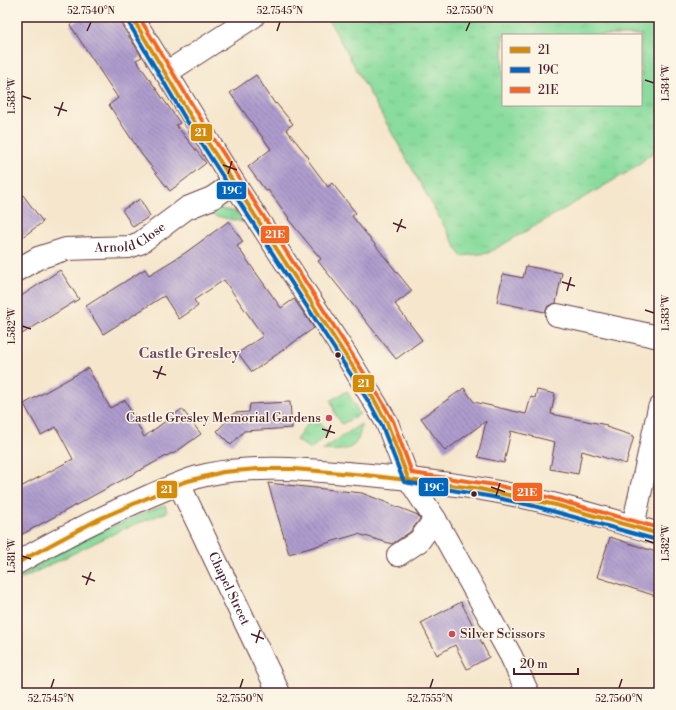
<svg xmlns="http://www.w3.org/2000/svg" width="676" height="710" font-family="'Libre Bodoni',serif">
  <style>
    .grass { fill: url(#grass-tufts); stroke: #6a7e64; fill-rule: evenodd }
    .building { fill: url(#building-back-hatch) }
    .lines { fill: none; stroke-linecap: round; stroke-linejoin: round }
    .minor-casing { stroke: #643d43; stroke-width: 24 }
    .minor { stroke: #fff; stroke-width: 22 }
    .bus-1-casing { stroke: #fcf5e5; stroke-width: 7 }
    .bus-2-casing { stroke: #fcf5e5; stroke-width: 7 }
    .bus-3-casing { stroke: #fcf5e5; stroke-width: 7 }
    .bus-1 { stroke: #d48b09; stroke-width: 4 }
    .bus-2 { stroke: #0065bd; stroke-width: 4 }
    .bus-3 { stroke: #f26522; stroke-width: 4 }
    .ticks { fill: none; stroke: #4a1f2b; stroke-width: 1.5 }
    .bus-dot { fill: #4a1f2b; stroke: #fcf5e5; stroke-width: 1.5 }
    .poi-dot { fill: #d1495b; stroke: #fcf5e5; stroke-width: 1.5 }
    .labels { text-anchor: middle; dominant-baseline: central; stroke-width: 3; stroke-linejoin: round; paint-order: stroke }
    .street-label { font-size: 13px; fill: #4a1f2b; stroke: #fcf5e5 }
    .poi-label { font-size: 13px; fill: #4a1f2b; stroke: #fcf5e5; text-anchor: end }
    .quarter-label { font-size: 15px; font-weight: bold; fill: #6d4b64; stroke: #fcf5e5 }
    .line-badge { stroke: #fcf5e5; stroke-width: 1.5 }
    .badge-label { font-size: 11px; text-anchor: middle; font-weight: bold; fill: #fff }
    .neatline { fill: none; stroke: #4a1f2b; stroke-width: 1.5 }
    .ticks-label { font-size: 10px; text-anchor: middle; fill: #4a1f2b }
  </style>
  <defs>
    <pattern id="grass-tufts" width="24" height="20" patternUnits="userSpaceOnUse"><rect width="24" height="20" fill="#89dc9d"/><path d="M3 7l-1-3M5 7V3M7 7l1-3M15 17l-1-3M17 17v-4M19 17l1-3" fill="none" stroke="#78bc87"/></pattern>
    <pattern id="building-back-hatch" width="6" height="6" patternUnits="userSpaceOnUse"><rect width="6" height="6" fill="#ae9ccd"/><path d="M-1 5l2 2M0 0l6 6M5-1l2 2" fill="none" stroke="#907fa7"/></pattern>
  </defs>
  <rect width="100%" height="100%" fill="#fcf5e5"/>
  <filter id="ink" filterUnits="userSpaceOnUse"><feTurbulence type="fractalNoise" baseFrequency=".025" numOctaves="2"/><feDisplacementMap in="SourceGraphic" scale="8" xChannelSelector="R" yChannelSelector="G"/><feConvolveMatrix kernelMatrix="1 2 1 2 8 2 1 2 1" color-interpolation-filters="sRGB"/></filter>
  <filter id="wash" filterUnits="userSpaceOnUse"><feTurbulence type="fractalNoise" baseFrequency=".012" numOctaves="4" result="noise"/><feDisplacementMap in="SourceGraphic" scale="16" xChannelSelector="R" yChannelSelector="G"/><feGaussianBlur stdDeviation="0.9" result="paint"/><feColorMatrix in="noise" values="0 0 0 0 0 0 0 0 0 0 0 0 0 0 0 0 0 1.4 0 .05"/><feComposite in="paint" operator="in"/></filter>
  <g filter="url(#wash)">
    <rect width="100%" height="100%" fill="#f5e6cc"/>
    <g class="grass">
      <path d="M327 17H659V147L633 169 488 253 461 256ZM503 35H641V105H503Z"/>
      <path d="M213 207 236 212 243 222 199 212Z"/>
      <path d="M347 391 360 414 342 424 335 414 331 400Z"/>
      <path d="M313 416 329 432 311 449 296 440Z"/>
      <path d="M361 424C360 452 343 451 322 450Z"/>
      <path d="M165 505 167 512 121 530 17 581V578C63 548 114 524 165 505Z"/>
    </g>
    <g id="blocks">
      <g class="building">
        <path d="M83 17H119L121 24 142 57 136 60 180 123 176 125 206 163 170 191 142 155 109 105 118 98 70 25Z"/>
        <path d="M256 75 275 104 276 103 293 124 286 129 309 158 307 159 328 187 332 183 356 213 352 216 412 291 395 304 422 340 396 359 318 261 321 259 288 219 289 218 268 190 266 191 248 167 271 149 230 93Z"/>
        <path d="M17 187 43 222 17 241Z"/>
        <path d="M140 199 150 216 133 227 122 210Z"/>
        <path d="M229 221 243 242 237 246 281 308 294 299 314 328 252 372 238 353 263 336 224 280 194 300 198 306 179 319 164 296 103 334 86 306 145 269 149 275 185 253Z"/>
        <path d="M526 266 562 273 556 303 548 306 545 312 497 302 503 274 523 278Z"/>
        <path d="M60 270 79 299 17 337V299Z"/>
        <path d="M88 368 110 408 125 400 144 437 182 409 201 434 173 454 172 453 17 537V489L73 459 56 427 41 435 24 404Z"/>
        <path d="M464 388 474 402 526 414 531 397 535 398 537 390 555 394 551 414 607 425 606 427 634 436 626 464 582 451 578 474 550 469 555 442 511 431 504 463 478 457 486 421 445 451 421 418Z"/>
        <path d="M290 402 292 428 244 431 231 445 217 431 234 413 249 412 250 404Z"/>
        <path d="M268 483 362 493 418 515 420 519 410 532 392 544 358 534 289 554Z"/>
        <path d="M610 537 659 553V597L597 577Z"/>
        <path d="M461 602 489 657 467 669 455 645 437 655 421 623Z"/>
      </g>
    </g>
  </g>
  <g filter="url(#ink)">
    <use href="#blocks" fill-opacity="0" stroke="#643d43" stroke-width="1"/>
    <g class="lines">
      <defs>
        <g id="minor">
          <path d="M132 17 234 183 348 358 380 411 387 423 408 478 435 519 511 656 528 693"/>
          <path d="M166 73 253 17"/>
          <path id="s1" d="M17 270 38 258 66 249 129 247 140 243 187 208 212 198 234 183"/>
          <path d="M557 315 659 337"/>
          <path id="s2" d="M179 484 279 693"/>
          <path d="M633 526 659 408"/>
          <path d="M398 555 419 541 435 519"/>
          <path d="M17 563C60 538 104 516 149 496 167 489 186 479 206 475 252 465 300 469 346 473 396 477 444 482 493 491 549 501 605 518 659 534"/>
        </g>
      </defs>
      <use href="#minor" class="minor-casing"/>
      <use href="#minor" class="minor"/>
      <defs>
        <g id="bus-1">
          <path d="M132 17 190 115 375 401 387 423 408 478"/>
          <path d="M17 563 99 519 184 482 223 472 258 469H294L365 475 475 488 556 505 659 534"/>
        </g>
        <path id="bus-2" d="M127 20 185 118 370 404 382 426 404 482 493 497 534 506 657 540"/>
        <path id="bus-3" d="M139 17 196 111 380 398 393 421 412 473 495 485 536 494 659 528"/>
      </defs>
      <use href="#bus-1" class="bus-1-casing"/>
      <use href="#bus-2" class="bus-2-casing"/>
      <use href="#bus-3" class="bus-3-casing"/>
      <use href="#bus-1" class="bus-1"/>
      <use href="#bus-2" class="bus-2"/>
      <use href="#bus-3" class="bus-3"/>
    </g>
  </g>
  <path class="ticks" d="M87 31 91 22M277 31 280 22M466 31 470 22M645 80 654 83M22 96 31 99M54 107 67 111M58 116 63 102M223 165 237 170M228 174 232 161M393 223 406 228M397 232 402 219M562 282 575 286M567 291 571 277M645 310 654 313M22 326 31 329M153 371 166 375M157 379 162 366M322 429 335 433M326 438 331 425M491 487 505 492M496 496 500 483M645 540 654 543M22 556 31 559M82 576 95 581M86 585 91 572M251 634 264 639M256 643 260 630M51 688 54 679M240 688 243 679M430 688 433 679M619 688 622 679"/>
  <g class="bus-dot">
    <circle cx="338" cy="355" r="3.5"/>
    <circle cx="474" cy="494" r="3.5"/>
  </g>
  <g class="poi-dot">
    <circle cx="329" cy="418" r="4"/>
    <circle cx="452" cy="634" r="4"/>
  </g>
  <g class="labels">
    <g class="street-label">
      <text stroke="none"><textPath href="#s1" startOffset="120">Arnold Close</textPath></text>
      <text stroke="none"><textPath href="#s2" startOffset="116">Chapel Street</textPath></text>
    </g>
    <g class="poi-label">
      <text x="321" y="418">Castle Gresley Memorial Gardens</text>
      <text x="460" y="634" text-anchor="start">Silver Scissors</text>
    </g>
    <g class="quarter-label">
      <text x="189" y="353">Castle Gresley</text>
    </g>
  </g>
  <g class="line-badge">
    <rect x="190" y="123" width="23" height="19" rx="4" fill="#d48b09"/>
    <rect x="216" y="181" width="31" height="19" rx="4" fill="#0065bd"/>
    <rect x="260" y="225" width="30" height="19" rx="4" fill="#f26522"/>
    <rect x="352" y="374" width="23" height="19" rx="4" fill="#d48b09"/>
    <rect x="418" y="477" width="31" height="20" rx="4" fill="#0065bd"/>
    <rect x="156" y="480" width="22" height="19" rx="4" fill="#d48b09"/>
    <rect x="512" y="482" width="31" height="20" rx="4" fill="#f26522"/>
  </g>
  <g class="badge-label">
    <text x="201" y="136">21</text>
    <text x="232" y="194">19C</text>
    <text x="275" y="238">21E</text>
    <text x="364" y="387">21</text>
    <text x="434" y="491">19C</text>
    <text x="167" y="493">21</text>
    <text x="527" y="496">21E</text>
  </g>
  <rect width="676" height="710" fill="none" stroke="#fcf5e5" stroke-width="44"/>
  <rect x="502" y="34" width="140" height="72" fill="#fcf5e5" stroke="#b59f9b"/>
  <rect x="510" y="47" width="20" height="6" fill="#d48b09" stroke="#b59f9b"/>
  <text x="538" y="54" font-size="12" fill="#4a1f2b">21</text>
  <rect x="510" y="67" width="20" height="6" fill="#0065bd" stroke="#b59f9b"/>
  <text x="538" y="74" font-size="12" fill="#4a1f2b">19C</text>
  <rect x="510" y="87" width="20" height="6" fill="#f26522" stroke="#b59f9b"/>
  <text x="538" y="94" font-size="12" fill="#4a1f2b">21E</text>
  <path d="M514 668v6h64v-6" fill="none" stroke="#4a1f2b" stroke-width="2"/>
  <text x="520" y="668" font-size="12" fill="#4a1f2b" stroke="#fcf5e5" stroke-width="3" paint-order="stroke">20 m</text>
  <rect x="22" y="22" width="632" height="666" class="neatline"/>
  <g class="ticks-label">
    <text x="91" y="14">52.7540°N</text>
    <text x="280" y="14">52.7545°N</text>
    <text x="470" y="14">52.7550°N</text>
    <text transform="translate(665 83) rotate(-90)" y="4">1.584°W</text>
    <text transform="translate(11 96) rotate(-90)" y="4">1.583°W</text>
    <text transform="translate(665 313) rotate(-90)" y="4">1.583°W</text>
    <text transform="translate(11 326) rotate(-90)" y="4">1.582°W</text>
    <text transform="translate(665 543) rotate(-90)" y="4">1.582°W</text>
    <text transform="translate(11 556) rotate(-90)" y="4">1.581°W</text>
    <text x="51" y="702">52.7545°N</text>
    <text x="240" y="702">52.7550°N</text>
    <text x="430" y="702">52.7555°N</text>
    <text x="619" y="702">52.7560°N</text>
  </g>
</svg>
